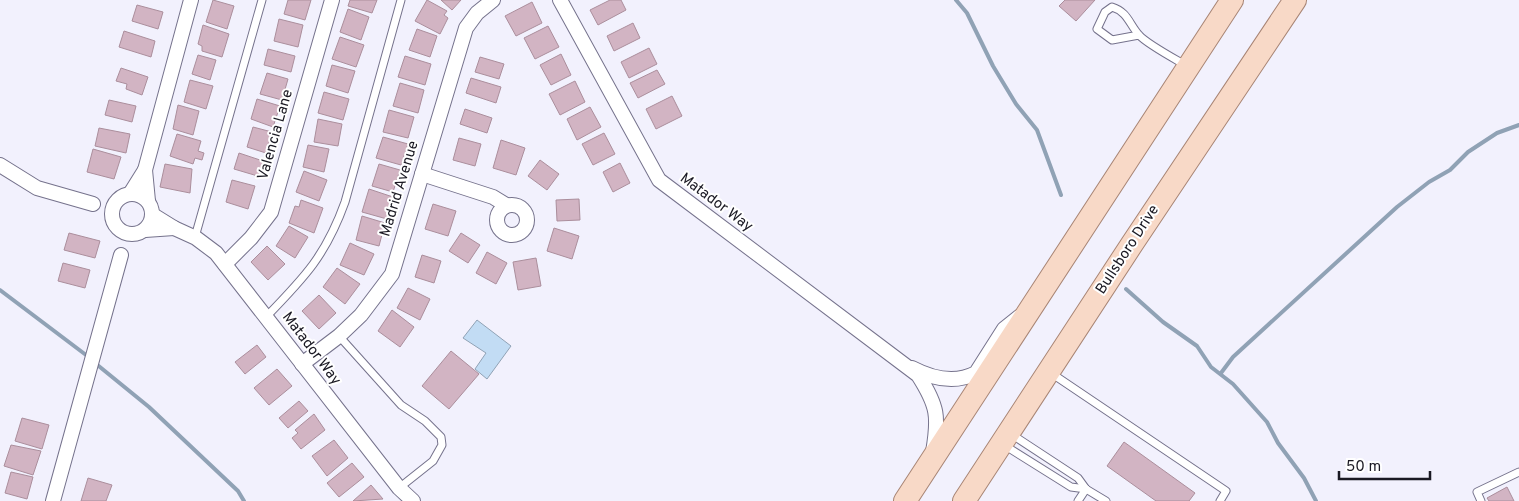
<svg xmlns="http://www.w3.org/2000/svg" width="1519" height="501" font-family="Overpass,sans-serif">
  <style>
    .water { fill: #c2dcf4; stroke: #90a2b5 }
    .lines { fill: none; stroke-linecap: round; stroke-linejoin: round }
    .stream { stroke: #90a2b5; stroke-width: 4 }
    .building { fill: #d2b4c3; stroke: #ab8e9c }
    .service-casing { stroke: #75728c; stroke-width: 9 }
    .minor-casing { stroke: #75728c; stroke-width: 16 }
    .primary-casing { stroke: #a88575; stroke-width: 24 }
    .service { stroke: #fff; stroke-width: 7 }
    .minor { stroke: #fff; stroke-width: 14 }
    .primary { stroke: #f8d9c7; stroke-width: 22 }
    .labels { text-anchor: middle; dominant-baseline: central; stroke-width: 4; stroke-linejoin: round; paint-order: stroke }
    .street-label { font-size: 15px; fill: #1a1923; stroke: #fff }
  </style>
  <rect width="100%" height="100%" fill="#f2f1fd"/>
  <path class="water" d="M477 320 511 346 487 379 475 369 486 353 463 338Z"/>
  <g class="lines">
    <g class="stream">
      <path d="M956 0 967 13 993 66 1016 104 1037 130 1061 195"/>
      <path d="M1126 289 1163 322 1197 346 1211 367 1233 384 1267 422 1278 443 1304 478 1316 501"/>
      <path d="M0 290 90 358"/>
      <path d="M95 363 149 407 238 491 244 501"/>
      <path d="M1221 373 1233 357 1397 207 1429 182 1450 170 1468 152 1497 133 1519 125"/>
    </g>
  </g>
  <g class="building">
    <path d="M213 0 234 6 227 29 206 22Z"/>
    <path d="M288 0H311L305 20 284 14Z"/>
    <path d="M350 0H377L372 13 348 6Z"/>
    <path d="M427 0 447 11 444 15 448 18 440 34 415 21Z"/>
    <path d="M441 0H461L452 10Z"/>
    <path d="M610 0H621L626 10 598 25 590 10Z"/>
    <path d="M1065 0H1095L1076 21 1059 6Z"/>
    <path d="M532 2 542 23 516 36 505 16Z"/>
    <path d="M137 5 163 12 158 29 132 21Z"/>
    <path d="M348 9 369 17 361 40 340 32Z"/>
    <path d="M279 19 303 25 298 47 274 41Z"/>
    <path d="M633 23 640 38 614 51 607 36Z"/>
    <path d="M203 25 229 34 222 57 202 51V46L198 44Z"/>
    <path d="M548 26 559 47 535 59 524 38Z"/>
    <path d="M417 29 437 36 430 57 409 50Z"/>
    <path d="M124 31 155 41 151 57 119 47Z"/>
    <path d="M340 37 364 45 356 67 332 59Z"/>
    <path d="M649 48 657 64 629 78 621 62Z"/>
    <path d="M268 49 295 56 291 72 264 65Z"/>
    <path d="M561 54 571 75 551 85 540 65Z"/>
    <path d="M198 55 216 60 210 80 192 74Z"/>
    <path d="M405 56 431 64 425 85 398 77Z"/>
    <path d="M480 57 504 64 499 79 475 72Z"/>
    <path d="M332 65 355 71 348 93 326 86Z"/>
    <path d="M121 68 148 77 142 95 126 89 127 84 116 81Z"/>
    <path d="M657 70 665 84 638 98 630 83Z"/>
    <path d="M267 73 288 79 282 100 260 94Z"/>
    <path d="M471 78 501 87 496 103 466 93Z"/>
    <path d="M190 80 213 86 206 109 184 102Z"/>
    <path d="M575 81 585 102 560 115 549 94Z"/>
    <path d="M400 83 424 90 418 113 393 106Z"/>
    <path d="M324 92 349 99 343 120 318 113Z"/>
    <path d="M672 96 682 116 656 129 646 109Z"/>
    <path d="M257 99 280 106 273 127 251 119Z"/>
    <path d="M109 100 136 106 132 122 105 115Z"/>
    <path d="M178 105 199 111 193 135 173 129Z"/>
    <path d="M590 107 601 127 577 140 567 119Z"/>
    <path d="M465 109 492 118 487 133 460 124Z"/>
    <path d="M389 110 414 117 408 138 383 132Z"/>
    <path d="M318 119 342 124 338 146 314 142Z"/>
    <path d="M253 127 272 132 266 153 247 147Z"/>
    <path d="M99 128 130 134 126 153 95 146Z"/>
    <path d="M604 133 615 154 593 165 582 144Z"/>
    <path d="M177 134 201 141 198 151 204 153 202 160 195 158 193 164 170 156Z"/>
    <path d="M383 137 408 144 401 165 376 158Z"/>
    <path d="M459 138 481 144 475 166 453 160Z"/>
    <path d="M501 140 525 148 516 175 493 168Z"/>
    <path d="M308 145 329 149 324 172 303 167Z"/>
    <path d="M93 149 121 157 114 179 87 172Z"/>
    <path d="M239 153 266 162 261 177 234 169Z"/>
    <path d="M540 160 559 174 547 190 528 176Z"/>
    <path d="M620 163 630 183 613 192 603 172Z"/>
    <path d="M165 164 192 169 190 193 160 187Z"/>
    <path d="M379 164 400 170 393 192 372 186Z"/>
    <path d="M304 171 327 180 319 201 296 192Z"/>
    <path d="M232 180 255 186 248 209 226 202Z"/>
    <path d="M369 189 393 197 387 219 362 212Z"/>
    <path d="M579 199 580 220 557 221 556 200Z"/>
    <path d="M301 200 323 208 314 233 289 223 295 206 299 207Z"/>
    <path d="M433 204 456 211 448 236 425 229Z"/>
    <path d="M362 216 385 223 379 246 356 240Z"/>
    <path d="M289 226 308 237 295 258 276 246Z"/>
    <path d="M554 228 579 236 572 259 547 251Z"/>
    <path d="M69 233 100 241 95 258 64 250Z"/>
    <path d="M461 233 480 245 468 263 449 251Z"/>
    <path d="M350 243 374 254 364 275 340 265Z"/>
    <path d="M267 246 285 264 268 280 251 262Z"/>
    <path d="M487 252 507 263 496 284 476 273Z"/>
    <path d="M422 255 441 261 434 283 415 277Z"/>
    <path d="M536 258 541 286 518 290 513 262Z"/>
    <path d="M63 263 90 270 85 288 58 281Z"/>
    <path d="M337 268 360 284 345 304 323 287Z"/>
    <path d="M408 288 430 299 420 320 397 308Z"/>
    <path d="M319 295 336 313 319 329 302 311Z"/>
    <path d="M392 310 414 327 400 347 378 331Z"/>
    <path d="M257 345 266 357 245 374 235 362Z"/>
    <path d="M451 351 479 374 449 409 422 386Z"/>
    <path d="M277 369 292 386 269 405 254 388Z"/>
    <path d="M299 401 308 411 288 428 279 418Z"/>
    <path d="M314 414 325 430 301 449 292 438 298 433 295 430Z"/>
    <path d="M22 418 49 425 42 449 15 441Z"/>
    <path d="M334 440 348 458 327 476 312 456Z"/>
    <path d="M1124 442 1195 493 1189 501H1156L1107 466Z"/>
    <path d="M11 445 41 451 33 475 4 466Z"/>
    <path d="M352 463 364 477 339 497 327 483Z"/>
    <path d="M11 472 33 477 27 499 5 493Z"/>
    <path d="M88 478 112 485 106 501H81Z"/>
    <path d="M371 485 383 499 353 501Z"/>
    <path d="M1507 487 1514 501H1489L1487 498Z"/>
  </g>
  <g class="lines">
    <defs>
      <g id="service">
        <path d="M1139 35 1112 40 1097 29 1105 12 1112 7C1128 12 1129 24 1139 35 1147 44 1175 59 1187 66"/>
        <path d="M195 237 262 0"/>
        <path d="M266 317C305 277 326 255 345 202L401 0"/>
        <path d="M339 336 401 405 425 421 441 437 442 445 433 461 399 488"/>
        <path d="M1051 373 1226 491 1220 501"/>
        <path d="M1011 434 1078 478 1086 489 1106 501"/>
        <path d="M1004 445 1071 487 1086 489"/>
        <path d="M1078 501 1086 489"/>
        <path d="M1481 501 1477 492 1519 472"/>
      </g>
      <g id="minor">
        <path d="M560 0 659 180 918 375C938 406 939 417 933 452"/>
        <path d="M0 165 37 188 93 204"/>
        <path d="M145 170 191 0"/>
        <path d="M422 174 493 197 506 205"/>
        <circle cx="132" cy="214" r="20"/>
        <path d="M130 194 145 170 148 201"/>
        <circle cx="512" cy="220" r="15"/>
        <path d="M174 228 196 238 216 253 399 488 413 501"/>
        <path d="M145 230 174 228 153 215"/>
        <path d="M225 264 251 238 271 212 332 0"/>
        <path d="M302 364 339 336 361 315 392 274 466 28 477 13 493 0"/>
        <path d="M912 368C933 379 955 384 976 373L1004 329 1019 317"/>
        <path d="M53 501 121 255"/>
      </g>
      <g id="primary">
        <path d="M905 501 1232 0"/>
        <path d="M964 501 1132 244 1295 0"/>
      </g>
    </defs>
    <use href="#service" class="service-casing"/>
    <use href="#minor" class="minor-casing"/>
    <use href="#primary" class="primary-casing"/>
    <use href="#service" class="service"/>
    <use href="#minor" class="minor"/>
    <use href="#primary" class="primary"/>
  </g>
  <g class="labels">
    <g class="street-label">
      <text transform="translate(276 135) rotate(-74)">Valencia Lane</text>
      <text transform="translate(400 189) rotate(-73)">Madrid Avenue</text>
      <text transform="translate(716 203) rotate(37)">Matador Way</text>
      <text transform="translate(1128 250) rotate(-57)">Bullsboro Drive</text>
      <text transform="translate(311 349) rotate(53)">Matador Way</text>
    </g>
  </g>
  <path d="M1339 471v8h91v-8" fill="none" stroke="#1a1923" stroke-width="2.5"/>
  <text x="1346" y="471" font-size="15" fill="#1a1923" stroke="#ffffff" stroke-width="4" paint-order="stroke">50 m</text>
</svg>
